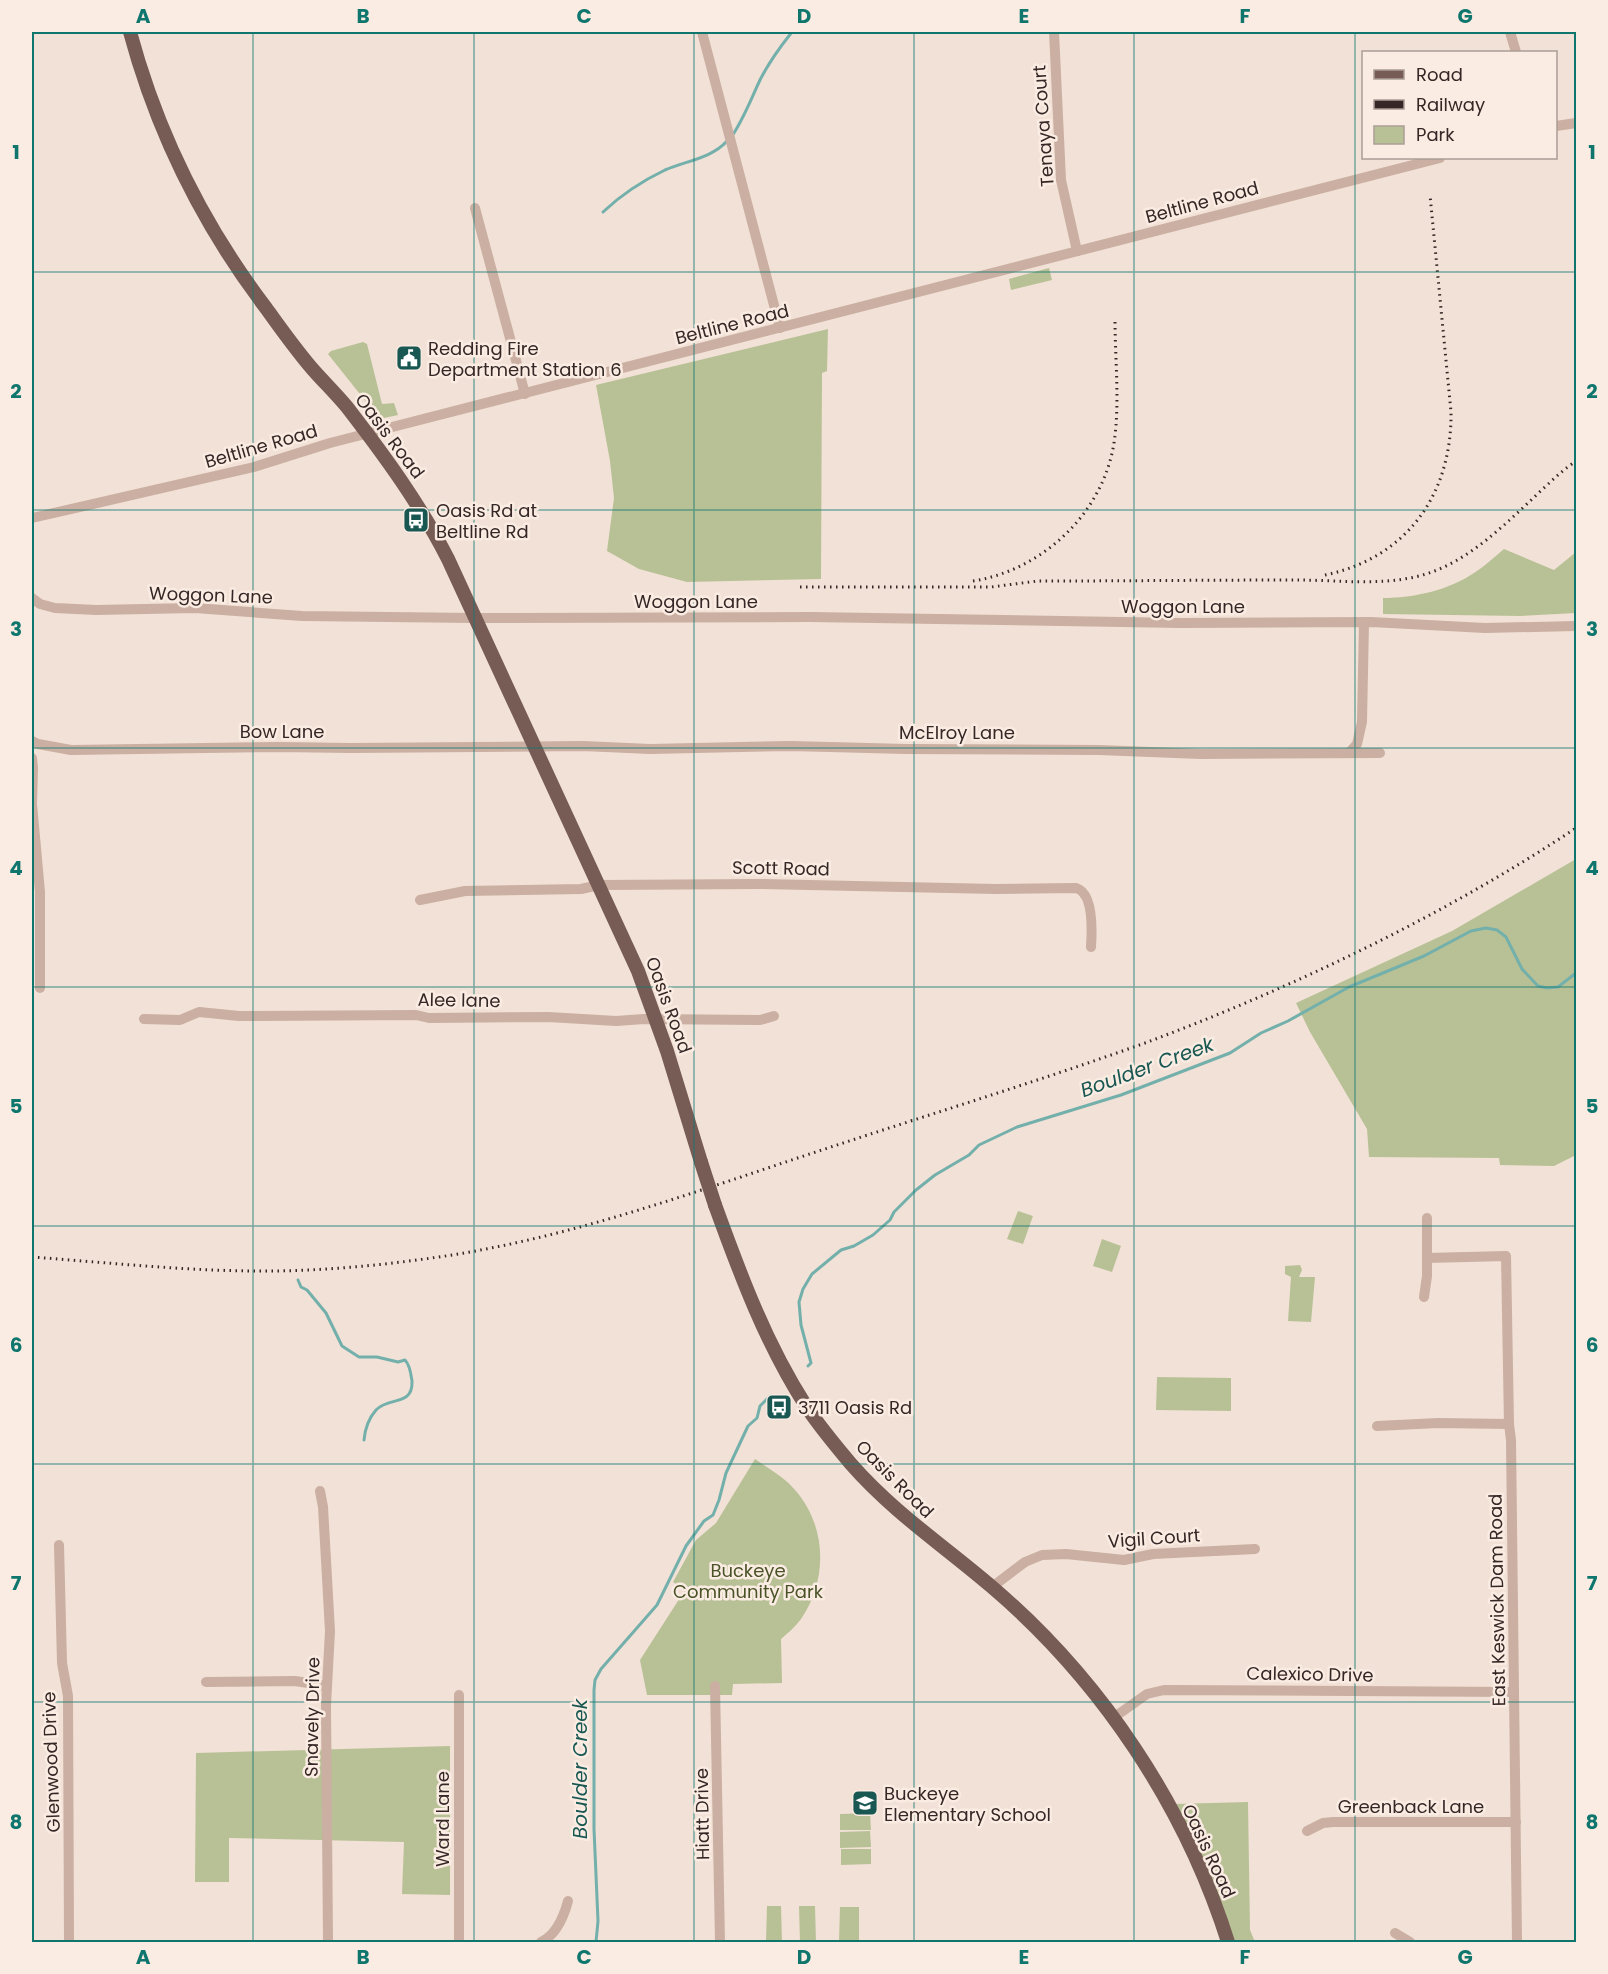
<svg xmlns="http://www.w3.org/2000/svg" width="1608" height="1974" font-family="Poppins,sans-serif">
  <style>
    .green { fill: #b8c196 }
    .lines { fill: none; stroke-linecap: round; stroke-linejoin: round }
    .stream { stroke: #74b0ab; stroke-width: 3 }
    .minor { stroke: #caafa2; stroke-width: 10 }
    .major { stroke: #775c55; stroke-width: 14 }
    .rail { stroke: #342725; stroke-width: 3; stroke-dasharray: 1.5 4.5; stroke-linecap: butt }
    .major-bridge { stroke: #775c55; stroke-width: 14 }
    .grid { fill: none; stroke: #0f766e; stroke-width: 1.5; stroke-opacity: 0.55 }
    .labels { text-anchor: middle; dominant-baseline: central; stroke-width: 5; stroke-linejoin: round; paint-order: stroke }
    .street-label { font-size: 18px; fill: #342725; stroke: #faece2 }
    .poi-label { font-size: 18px; fill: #342725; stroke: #faece2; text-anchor: start }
    .park-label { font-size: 18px; fill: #495327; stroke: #faece2 }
    .water-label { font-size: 20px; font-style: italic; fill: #195753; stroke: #faece2 }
    .neatline { fill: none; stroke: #0f766e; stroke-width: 2 }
    .grid-label { font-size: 20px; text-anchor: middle; font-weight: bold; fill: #0f766e }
  </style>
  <rect width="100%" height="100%" fill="#f2e1d6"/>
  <g class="green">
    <path d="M1049 268 1052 280 1011 290 1009 279Z"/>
    <path d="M828 329 827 371 822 373 821 579 687 582 639 569 607 551 614 498 610 461 596 385Z"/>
    <path d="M363 342 367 344 382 404 394 403 398 415 384 418 375 413 328 354 331 351Z"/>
    <path d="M1504 549 1554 570 1576 552V613L1520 616 1383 614V598C1414 598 1449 590 1474 573 1485 566 1494 557 1504 549Z"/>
    <path d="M1576 859V1155L1554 1166 1500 1165 1499 1158 1369 1157 1367 1129 1310 1032 1296 1003 1452 931Z"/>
    <path d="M1018 1211 1033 1216 1023 1244 1007 1239Z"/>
    <path d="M1102 1239 1121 1246 1112 1272 1093 1266Z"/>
    <path d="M1300 1265 1302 1270 1299 1277H1315L1311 1322 1288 1321 1291 1277 1285 1274V1266Z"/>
    <path d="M1157 1377 1231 1378V1411L1156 1410Z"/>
    <path d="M755 1459C769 1469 784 1477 795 1490 827 1526 828 1580 801 1619 796 1626 788 1633 781 1639L782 1683 733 1684 732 1695H647L640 1660 685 1590 673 1582 696 1540 716 1523Z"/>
    <path d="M450 1746V1895L402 1894 404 1842 229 1838V1882H195L196 1753Z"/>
    <path d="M1248 1802 1250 1930 1255 1942H1234L1174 1804Z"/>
    <path d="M870 1813 871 1830H840V1814Z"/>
    <path d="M870 1831 871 1847 840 1848V1832Z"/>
    <path d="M841 1849H871V1864L841 1865Z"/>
    <path d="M767 1906H781L782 1942H766Z"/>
    <path d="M799 1906H815L816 1942H800Z"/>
    <path d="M840 1907H859V1942H839Z"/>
  </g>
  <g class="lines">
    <g class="stream">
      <path d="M732 136C744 118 751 99 760 80 769 62 780 47 792 32"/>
      <path d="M603 212C621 195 642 181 665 170 686 161 712 158 727 141"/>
      <path d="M298 1280 301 1287 307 1290 326 1313 342 1346 359 1357H377L398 1362 405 1360C410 1365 411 1374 412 1381 413 1407 389 1396 376 1410 369 1418 365 1429 364 1440"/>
      <path d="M808 1366 811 1363 801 1325 799 1302 803 1289 812 1274 841 1250 854 1246 873 1235 890 1220 894 1212 916 1190 935 1175 969 1155 979 1145 1017 1127 1121 1095 1230 1053 1261 1033 1288 1021 1349 987 1424 956 1471 931 1486 928 1497 930 1506 937 1522 969 1538 986 1547 988 1558 987 1576 973"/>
      <path d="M596 1942 598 1921 594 1829V1690L595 1680 601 1669 657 1605 686 1546 704 1521 713 1515 719 1500 726 1473 748 1426 757 1418 760 1406 770 1396"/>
    </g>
    <g class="minor">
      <path d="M702 32 780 328"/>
      <path d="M1054 32 1061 180 1077 251"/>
      <path d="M1510 32 1516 52"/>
      <path d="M1556 126 1576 123"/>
      <path d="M475 208 525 394"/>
      <path d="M32 518 254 467 330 443 1440 158"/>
      <path d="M32 598 40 604 55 608 96 610 195 608 302 616 474 618 810 617 1182 623 1371 622 1485 628 1576 626"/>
      <path d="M32 741 38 744 71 750 279 747 351 748 583 746 650 749 791 746 906 749 1099 750 1201 754 1380 753"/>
      <path d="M1349 753 1357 744 1362 722 1364 622"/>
      <path d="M32 758 33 768 32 804 40 892V988"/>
      <path d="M420 900 465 891 581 889 599 885 759 884 996 889 1076 888C1094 893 1092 932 1091 947"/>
      <path d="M144 1019 180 1020 199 1012 239 1016 416 1015 429 1018 548 1017 616 1021 644 1019 760 1020 774 1016"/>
      <path d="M1427 1258 1506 1256 1509 1424 1511 1440 1517 1942"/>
      <path d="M1424 1297 1427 1276V1218"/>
      <path d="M1377 1426 1438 1423 1509 1424"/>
      <path d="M320 1491 323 1507 330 1631 326 1705 328 1942"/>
      <path d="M59 1545 62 1663 68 1696 69 1942"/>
      <path d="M992 1587 1025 1562 1042 1555 1066 1554 1124 1560 1153 1554 1255 1549"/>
      <path d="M206 1682 295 1681 327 1686"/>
      <path d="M715 1686 720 1942"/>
      <path d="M459 1695V1942"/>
      <path d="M1113 1718 1147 1694 1164 1690 1514 1692"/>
      <path d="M1307 1831 1323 1823 1333 1822H1516"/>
      <path d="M1395 1933 1410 1942"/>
      <path d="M541 1942C556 1935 564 1916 568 1901"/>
    </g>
    <g class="major">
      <path d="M130 32C157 132 203 225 266 308 282 330 298 353 316 373 326 384 337 395 347 407 384 455 420 504 448 559L638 971 667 1051 701 1162"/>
      <path d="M715 1205C740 1274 766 1344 806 1406 819 1426 835 1445 851 1464 894 1513 943 1545 992 1587 1101 1680 1185 1806 1228 1942"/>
    </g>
    <g class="rail">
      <path d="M1325 575C1407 558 1452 494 1451 412L1430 195"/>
      <path d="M973 581C1043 570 1103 513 1114 443 1120 403 1115 360 1115 319"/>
      <path d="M800 587H991L1038 581C1124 581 1211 580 1297 580 1342 580 1394 588 1437 570 1486 550 1524 504 1565 469L1576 461"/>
      <path d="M32 1257C113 1263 195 1272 277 1271 326 1270 375 1266 424 1259 565 1241 699 1190 834 1146 937 1112 1042 1080 1145 1043 1292 988 1445 915 1576 828"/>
    </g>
    <path class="major-bridge" d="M701 1162 715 1205"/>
  </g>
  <path class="grid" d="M253 32V1942M474 32V1942M694 32V1942M914 32V1942M1134 32V1942M1355 32V1942M32 272H1576M32 510H1576M32 748H1576M32 987H1576M32 1226H1576M32 1464H1576M32 1702H1576"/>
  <defs>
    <symbol id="civic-square" viewBox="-11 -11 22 22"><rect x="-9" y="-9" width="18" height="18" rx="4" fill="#195753" stroke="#faece2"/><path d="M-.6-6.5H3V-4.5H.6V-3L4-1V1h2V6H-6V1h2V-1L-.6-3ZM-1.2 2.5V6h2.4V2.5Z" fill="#fff"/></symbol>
    <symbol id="bus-square" viewBox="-11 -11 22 22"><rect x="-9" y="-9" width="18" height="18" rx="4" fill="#195753" stroke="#faece2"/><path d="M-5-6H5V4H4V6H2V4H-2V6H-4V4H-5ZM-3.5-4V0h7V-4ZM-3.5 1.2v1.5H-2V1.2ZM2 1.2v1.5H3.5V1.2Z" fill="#fff"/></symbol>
    <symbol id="school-square" viewBox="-11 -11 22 22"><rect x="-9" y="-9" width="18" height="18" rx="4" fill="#195753" stroke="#faece2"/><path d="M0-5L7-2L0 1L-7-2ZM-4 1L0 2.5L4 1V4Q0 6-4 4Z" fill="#fff"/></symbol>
  </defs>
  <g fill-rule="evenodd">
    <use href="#civic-square" x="394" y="343" width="30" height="30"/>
    <use href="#bus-square" x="401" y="505" width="30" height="30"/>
    <use href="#bus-square" x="764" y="1392" width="30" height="30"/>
    <use href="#school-square" x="850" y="1788" width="30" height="30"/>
  </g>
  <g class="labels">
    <g class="street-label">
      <text transform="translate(1043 126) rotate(-94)">Tenaya Court</text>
      <text transform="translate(1202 202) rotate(-15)">Beltline Road</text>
      <text transform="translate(732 324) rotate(-14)">Beltline Road</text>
      <text transform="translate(390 436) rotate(53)">Oasis Road</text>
      <text transform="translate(261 446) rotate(-16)">Beltline Road</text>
      <text transform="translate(211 595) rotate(2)">Woggon Lane</text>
      <text x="696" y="601">Woggon Lane</text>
      <text x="1183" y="606">Woggon Lane</text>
      <text x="282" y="731">Bow Lane</text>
      <text x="957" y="732">McElroy Lane</text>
      <text transform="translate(781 868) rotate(1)">Scott Road</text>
      <text transform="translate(459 1000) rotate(1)">Alee lane</text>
      <text transform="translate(669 1005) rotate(70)">Oasis Road</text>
      <text transform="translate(895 1479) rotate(45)">Oasis Road</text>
      <text transform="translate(1154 1538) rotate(-4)">Vigil Court</text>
      <text transform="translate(1497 1600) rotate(-91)">East Keswick Dam Road</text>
      <text transform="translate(1310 1674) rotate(1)">Calexico Drive</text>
      <text transform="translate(312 1717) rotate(-89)">Snavely Drive</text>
      <text transform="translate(51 1762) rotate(-92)">Glenwood Drive</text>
      <text x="1411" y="1806">Greenback Lane</text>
      <text transform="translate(702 1814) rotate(-91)">Hiatt Drive</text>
      <text transform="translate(442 1819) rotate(-90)">Ward Lane</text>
      <text transform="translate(1209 1851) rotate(65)">Oasis Road</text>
    </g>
    <g class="poi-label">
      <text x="428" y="348">Redding Fire<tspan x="428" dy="21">Department Station 6</tspan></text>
      <text x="436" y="510">Oasis Rd at<tspan x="436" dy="21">Beltline Rd</tspan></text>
      <text x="798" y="1407">3711 Oasis Rd</text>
      <text x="884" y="1793">Buckeye<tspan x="884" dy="21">Elementary School</tspan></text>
    </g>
    <g class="park-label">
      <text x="748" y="1570">Buckeye<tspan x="748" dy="21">Community Park</tspan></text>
    </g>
    <g class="water-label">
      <text transform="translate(1147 1067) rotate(-20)">Boulder Creek</text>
      <text transform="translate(580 1769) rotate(-90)">Boulder Creek</text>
    </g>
  </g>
  <rect width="1608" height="1974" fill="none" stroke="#faece2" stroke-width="66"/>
  <rect x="1362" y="51" width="195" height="108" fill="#faece2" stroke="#ab9d96" stroke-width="1.5"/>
  <rect x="1374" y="70" width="30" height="9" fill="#775c55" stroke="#ab9d96" stroke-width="1.5"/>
  <text x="1416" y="81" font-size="18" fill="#342725">Road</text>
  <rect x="1374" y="100" width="30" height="9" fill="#342725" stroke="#ab9d96" stroke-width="1.5"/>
  <text x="1416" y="111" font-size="18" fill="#342725">Railway</text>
  <rect x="1374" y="126" width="30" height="18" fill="#b8c196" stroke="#ab9d96" stroke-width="1.5"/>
  <text x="1416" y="141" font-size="18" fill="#342725">Park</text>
  <rect x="33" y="33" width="1542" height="1908" class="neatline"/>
  <g class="grid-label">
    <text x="143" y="23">A</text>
    <text x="363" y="23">B</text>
    <text x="584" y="23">C</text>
    <text x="804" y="23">D</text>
    <text x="1024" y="23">E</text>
    <text x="1245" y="23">F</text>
    <text x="1465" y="23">G</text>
    <text x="16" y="159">1</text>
    <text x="1592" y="159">1</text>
    <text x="16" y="398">2</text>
    <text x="1592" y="398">2</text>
    <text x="16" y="636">3</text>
    <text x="1592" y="636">3</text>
    <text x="16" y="875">4</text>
    <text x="1592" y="875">4</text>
    <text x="16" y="1113">5</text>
    <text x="1592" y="1113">5</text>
    <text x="16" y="1352">6</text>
    <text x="1592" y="1352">6</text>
    <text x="16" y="1590">7</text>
    <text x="1592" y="1590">7</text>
    <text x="16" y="1829">8</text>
    <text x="1592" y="1829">8</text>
    <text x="143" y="1964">A</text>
    <text x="363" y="1964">B</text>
    <text x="584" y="1964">C</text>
    <text x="804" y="1964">D</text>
    <text x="1024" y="1964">E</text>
    <text x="1245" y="1964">F</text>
    <text x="1465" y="1964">G</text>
  </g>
</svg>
